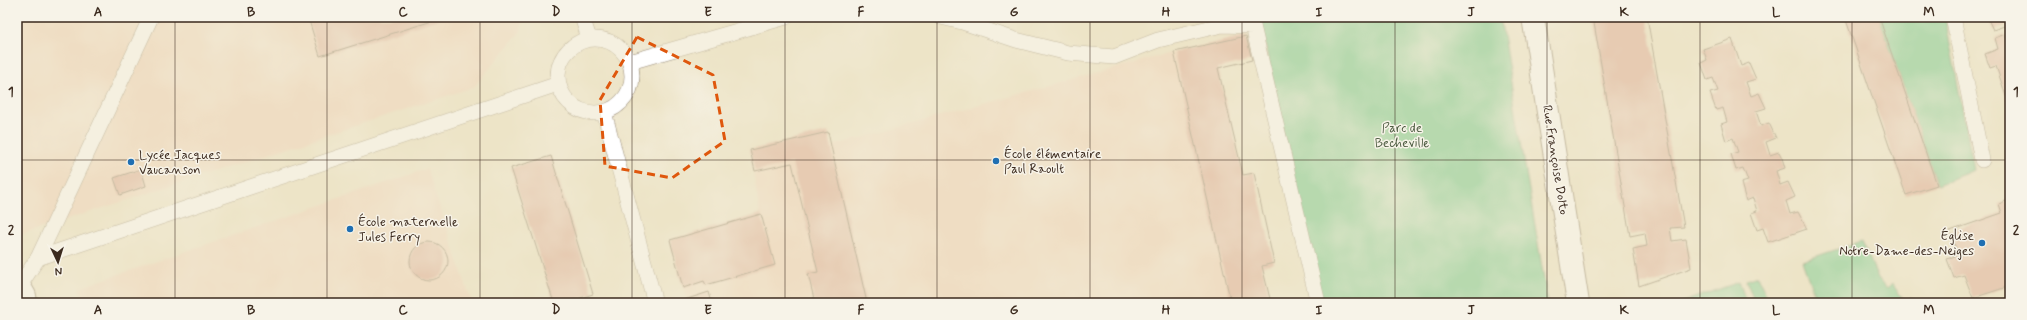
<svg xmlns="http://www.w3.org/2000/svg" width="2027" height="320" font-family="Mynerve,sans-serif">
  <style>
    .built { fill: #f2d5be }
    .green { fill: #74cc91; stroke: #587b58 }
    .building { fill: #dfad9a }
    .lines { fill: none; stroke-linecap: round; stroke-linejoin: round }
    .lane-casing { stroke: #948772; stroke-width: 16 }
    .street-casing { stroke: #948772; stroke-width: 24 }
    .lane { stroke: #fff; stroke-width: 15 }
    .street { stroke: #fff; stroke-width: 22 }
    .marked { fill: none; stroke: #df570d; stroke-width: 3; stroke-dasharray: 8 5; stroke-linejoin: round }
    .grid { fill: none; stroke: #3b2a1e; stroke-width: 1; stroke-opacity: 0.55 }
    .poi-dot { fill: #1f6fb2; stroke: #f7f3e8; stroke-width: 1.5 }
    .labels { text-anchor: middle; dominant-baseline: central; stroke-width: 3; stroke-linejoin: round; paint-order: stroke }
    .park-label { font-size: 13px; fill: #4c5b40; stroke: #f7f3e8 }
    .poi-label { font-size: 13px; fill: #3b2a1e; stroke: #f7f3e8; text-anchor: start }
    .street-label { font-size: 13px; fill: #3b2a1e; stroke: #f7f3e8 }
    .neatline { fill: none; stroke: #3b2a1e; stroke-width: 1.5 }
    .grid-label { font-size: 13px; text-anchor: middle; font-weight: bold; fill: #3b2a1e }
  </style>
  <rect width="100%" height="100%" fill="#f7f3e8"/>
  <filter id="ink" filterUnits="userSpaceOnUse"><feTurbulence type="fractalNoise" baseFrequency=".025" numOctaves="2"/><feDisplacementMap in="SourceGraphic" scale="8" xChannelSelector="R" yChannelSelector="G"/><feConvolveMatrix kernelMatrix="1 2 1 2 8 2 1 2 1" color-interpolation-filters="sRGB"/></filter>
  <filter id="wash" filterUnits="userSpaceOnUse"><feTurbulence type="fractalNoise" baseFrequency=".012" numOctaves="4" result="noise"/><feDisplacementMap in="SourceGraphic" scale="16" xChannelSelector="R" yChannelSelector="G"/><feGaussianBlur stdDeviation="0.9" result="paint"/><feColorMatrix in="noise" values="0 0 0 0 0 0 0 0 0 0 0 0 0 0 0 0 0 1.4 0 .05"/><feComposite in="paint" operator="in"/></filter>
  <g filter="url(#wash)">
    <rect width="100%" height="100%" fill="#ede4c7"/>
    <g class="built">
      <path d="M17 17H524L521 31 474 87 17 236Z"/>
      <path d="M1246 36 1252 60 1218 69 1243 174 1254 173 1274 263 1262 266 1271 303H676L686 299 670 240 760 214 750 150 828 132 832 146 1174 52Z"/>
      <path d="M427 169 472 303H83L79 288Z"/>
    </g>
    <g class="green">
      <path d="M1260 17H1500L1548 303H1315Z"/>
      <path d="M1879 17H1945L1974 170 1937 185Z"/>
      <path d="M1862 241 1878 278 1887 289 1892 284 1905 301 1910 298 1918 303H1817L1802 261Z"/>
      <path d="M1757 276 1770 303H1755L1746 280Z"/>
      <path d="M1739 282 1747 303H1680Z"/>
    </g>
    <g id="blocks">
      <g class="building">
        <path d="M308 17H445L320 56Z"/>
        <path d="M1593 17H1647L1684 227 1670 228 1672 241 1686 239 1691 268 1639 286 1633 249 1647 246 1645 233 1630 236Z"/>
        <path d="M1845 17H1879L1937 185 1906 195Z"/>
        <path d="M1987 17H2010V24L1993 30Z"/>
        <path d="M2005 34 2010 50V108L1996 66 1990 68 1985 54 1998 49 1995 38Z"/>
        <path d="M1246 36 1252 60 1218 68 1243 175 1254 173 1274 263 1262 266 1271 303H1231L1174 52Z"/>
        <path d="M1732 39 1741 66 1749 63 1756 79 1746 82 1751 96 1759 93 1766 108 1756 111 1761 126 1769 123 1776 138 1766 142 1770 155 1779 152 1782 158 1785 168 1776 171 1780 185 1788 182 1795 197 1786 201 1790 214 1798 212 1807 229 1768 242 1763 228 1757 230 1751 213 1757 211 1753 198 1746 201 1741 183 1748 181 1743 168 1736 170 1731 154 1738 152 1733 138 1726 141 1721 124 1727 122 1723 108 1716 110 1710 93 1718 91 1713 78 1707 80 1701 63 1707 60 1703 49Z"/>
        <path d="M828 132 831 146 867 303H815L808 274 818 272 792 163 755 171 750 150Z"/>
        <path d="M551 156 593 294 565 303H554L511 168Z"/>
        <path d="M141 169 146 186 120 195 114 178Z"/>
        <path d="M2010 199V286L1973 298 1964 275 1954 278 1947 259 1958 255 1950 231 2002 213 1999 204Z"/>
        <path d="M761 214 775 265 706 285 704 281 683 288 670 240Z"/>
        <circle cx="429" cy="261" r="19"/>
        <path d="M709 292 712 303H675Z"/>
      </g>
    </g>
  </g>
  <g filter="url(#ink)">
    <use href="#blocks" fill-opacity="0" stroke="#948772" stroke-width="1"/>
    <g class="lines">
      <defs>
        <g id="lane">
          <path d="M582 17 589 38"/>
          <path d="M941 17 962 22 1016 40 1068 53 1114 57 1158 40 1222 25 1253 26 1318 303"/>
          <path d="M1953 17 1982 160"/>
          <circle cx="595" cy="76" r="37"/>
          <path d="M630 62 786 17"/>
          <path d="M604 112 655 303"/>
          <path d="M38 258 151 17"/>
          <path d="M20 285 38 258 558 84"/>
        </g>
        <g id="street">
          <path d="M1533 17 1578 303"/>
          <path d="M17 282 25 296 26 303"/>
        </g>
      </defs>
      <use href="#lane" class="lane-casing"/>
      <use href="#street" class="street-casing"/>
      <use href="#lane" class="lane"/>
      <use href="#street" class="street"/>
    </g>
  </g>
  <path d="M0 0H2027V320H0ZM637 37 713 75 725 141 672 178 605 166 600 100Z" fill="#ede4c7" fill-opacity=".55" fill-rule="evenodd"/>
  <path class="marked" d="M637 37 713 75 725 141 672 178 605 166 600 100Z"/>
  <path class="grid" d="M175 17V303M327 17V303M480 17V303M632 17V303M785 17V303M937 17V303M1090 17V303M1242 17V303M1395 17V303M1547 17V303M1700 17V303M1852 17V303M17 160H2010"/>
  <g class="poi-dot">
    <circle cx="996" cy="161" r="4"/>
    <circle cx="131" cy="162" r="4"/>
    <circle cx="350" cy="229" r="4"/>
    <circle cx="1982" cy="243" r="4"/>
  </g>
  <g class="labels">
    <g class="park-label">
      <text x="1402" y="128">Parc de<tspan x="1402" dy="15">Becheville</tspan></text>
    </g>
    <g class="poi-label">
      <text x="1004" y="154">École élémentaire<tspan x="1004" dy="15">Paul Raoult</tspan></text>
      <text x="139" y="155">Lycée Jacques<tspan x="139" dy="15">Vaucanson</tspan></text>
      <text x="358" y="222">École maternelle<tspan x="358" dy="15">Jules Ferry</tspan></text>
      <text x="1974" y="236" text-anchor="end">Église<tspan x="1974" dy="15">Notre-Dame-des-Neiges</tspan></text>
    </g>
    <g class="street-label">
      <text transform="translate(1555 160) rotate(81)">Rue Françoise Dolto</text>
    </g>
  </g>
  <rect width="2027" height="320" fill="none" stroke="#f7f3e8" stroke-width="44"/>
  <g transform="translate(58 262) rotate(176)" stroke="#f7f3e8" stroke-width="3" paint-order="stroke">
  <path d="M0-3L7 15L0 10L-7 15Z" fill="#3b2a1e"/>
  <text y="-6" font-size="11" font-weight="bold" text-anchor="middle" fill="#3b2a1e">N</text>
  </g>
  <rect x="22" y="22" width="1983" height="276" class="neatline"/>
  <g class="grid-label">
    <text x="98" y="16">A</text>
    <text x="251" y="16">B</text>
    <text x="403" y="16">C</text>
    <text x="556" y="16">D</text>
    <text x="708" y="16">E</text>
    <text x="861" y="16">F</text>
    <text x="1014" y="16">G</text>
    <text x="1166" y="16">H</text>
    <text x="1319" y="16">I</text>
    <text x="1471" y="16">J</text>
    <text x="1624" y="16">K</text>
    <text x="1776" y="16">L</text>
    <text x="1929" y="16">M</text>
    <text x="11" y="96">1</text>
    <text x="2016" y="96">1</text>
    <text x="11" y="234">2</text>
    <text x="2016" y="234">2</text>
    <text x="98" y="314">A</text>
    <text x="251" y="314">B</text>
    <text x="403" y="314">C</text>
    <text x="556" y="314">D</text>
    <text x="708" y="314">E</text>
    <text x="861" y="314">F</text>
    <text x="1014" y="314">G</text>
    <text x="1166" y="314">H</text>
    <text x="1319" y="314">I</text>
    <text x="1471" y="314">J</text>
    <text x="1624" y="314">K</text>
    <text x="1776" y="314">L</text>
    <text x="1929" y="314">M</text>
  </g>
</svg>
